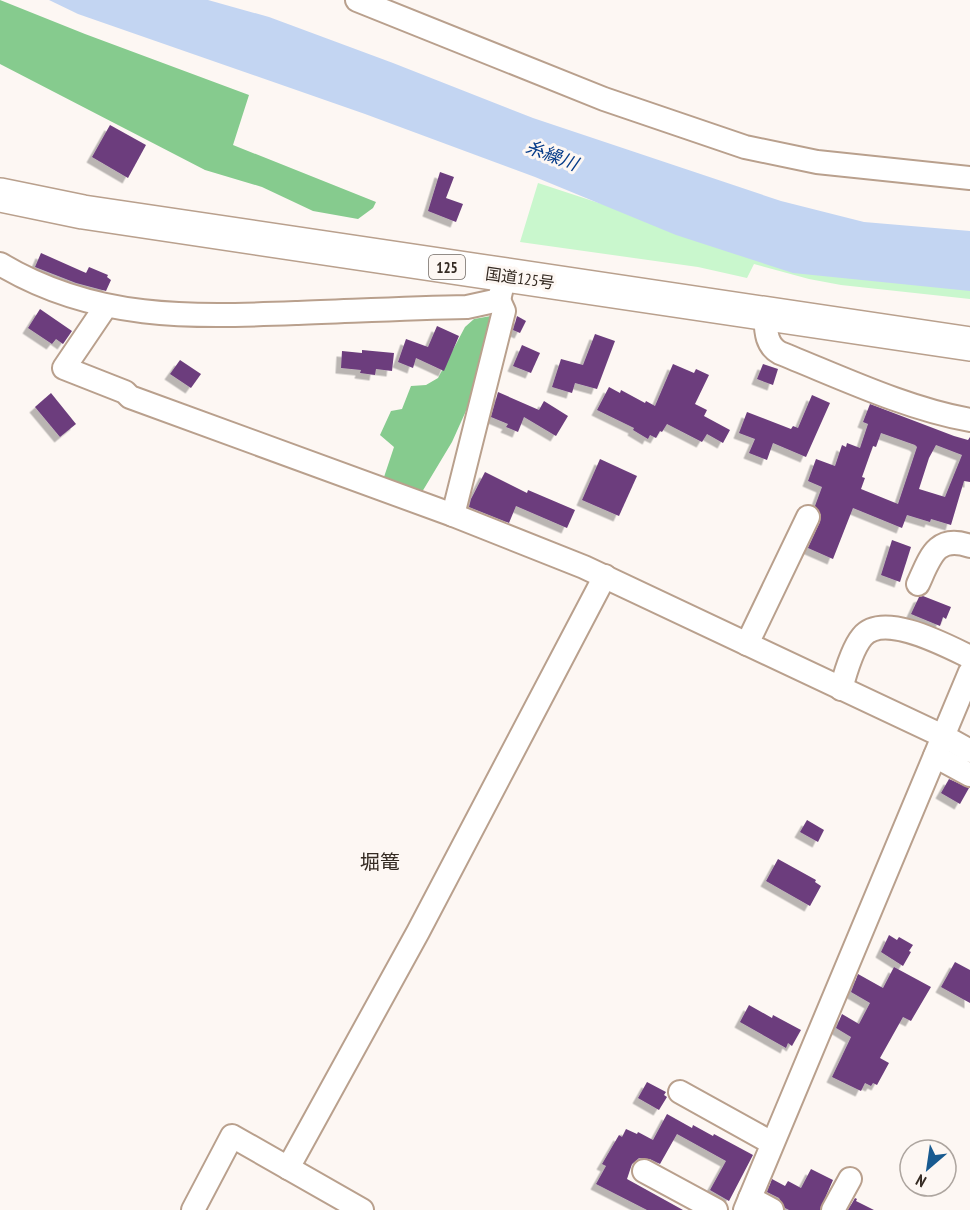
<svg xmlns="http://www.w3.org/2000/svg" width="970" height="1210" font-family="'PT Sans Narrow','Noto Sans JP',sans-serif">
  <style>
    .green { fill: #c9f7cd }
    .forest { fill: #86cb8e }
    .water { fill: #c3d5f2 }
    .building { fill: #6c3e7d; fill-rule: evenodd; filter: url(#shadow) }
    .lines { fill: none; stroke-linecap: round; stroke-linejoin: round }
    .minor-casing { stroke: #b9a08d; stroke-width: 26 }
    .highway-casing { stroke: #b9a08d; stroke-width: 36 }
    .minor { stroke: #fff; stroke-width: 22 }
    .highway { stroke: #fff; stroke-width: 33 }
    .labels { text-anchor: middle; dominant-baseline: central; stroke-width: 6; stroke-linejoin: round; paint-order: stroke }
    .shield { fill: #fdf7f3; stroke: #706861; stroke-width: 1.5 }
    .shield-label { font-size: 15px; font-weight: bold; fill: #342a22 }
    .street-label { font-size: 16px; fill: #342a22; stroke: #fdf7f3 }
    .water-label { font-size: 18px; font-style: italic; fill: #043a88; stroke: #fdf7f3 }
    .quarter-label { font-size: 20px; fill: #342a22; stroke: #fdf7f3 }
  </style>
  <defs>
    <filter id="shadow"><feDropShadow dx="-5.5" dy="5.5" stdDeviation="0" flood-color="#0004"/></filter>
  </defs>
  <rect width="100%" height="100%" fill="#fdf7f3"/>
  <path class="green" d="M538 183 663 224 970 286V299L841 285 809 279 754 264 747 278 698 267 520 242Z"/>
  <g class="forest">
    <path d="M0 0 85 34 249 95 233 145 376 202 373 208 358 219 313 211 262 187 205 170 0 64Z"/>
    <path d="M491 316 470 402 452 442 422 492 394 485 384 477 394 447 380 435 391 411 402 409 411 386 426 385 438 378 465 327 474 319Z"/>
  </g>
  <path class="water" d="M49 0H208L269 17 393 63 533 118 781 201 864 222 970 231V291L793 273 676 235 535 177 365 114 78 14Z"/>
  <g class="building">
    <path d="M110 125 146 145 128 178 92 157Z"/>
    <path d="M440 172 454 177 446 198 463 204 456 222 428 211Z"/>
    <path d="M41 253 86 273 89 267 108 275 107 277 111 280 106 291 76 283 35 267Z"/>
    <path d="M40 309 72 331 63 344 56 339 52 344 28 328Z"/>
    <path d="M517 316 526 321 520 333 513 330Z"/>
    <path d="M437 326 459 336 444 371 416 358 413 368 398 362 406 339 428 347Z"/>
    <path d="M595 334 615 341 597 389 575 383 572 393 552 387 561 359 583 365Z"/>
    <path d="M522 345 540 353 531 373 513 366Z"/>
    <path d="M362 350 394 353 392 371 376 369 375 375 360 373 361 370 341 368 342 351 362 353Z"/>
    <path d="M180 360 201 374 191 388 170 374Z"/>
    <path d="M673 364 694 373 696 369 709 375 695 404 707 410 704 416 730 430 723 443 707 434 702 442 667 424 662 432 660 431 656 438 650 435 648 439 633 430 634 428 597 410 609 387 620 393 621 390 645 403 646 401 655 406Z"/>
    <path d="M763 364 778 369 773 385 757 379Z"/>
    <path d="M498 392 539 410 544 401 568 416 556 436 524 417 518 432 506 427 508 424 491 417Z"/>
    <path d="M51 393 76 424 60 437 35 407Z"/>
    <path d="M812 395 830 403 806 457 773 443 767 460 749 453 755 439 739 433 747 412 791 429 793 426 798 428Z"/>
    <path d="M870 404 954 436 968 440 970 437V482L964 481 951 525 931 519 930 522 907 515 902 528 853 508 833 559 808 548 820 522 821 515 815 506 822 487 808 481 816 459 835 466 842 445 846 447 847 443 860 448 868 424 863 422ZM881 433 915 445 917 447 898 504 861 489 865 478 862 477 873 446 876 447ZM936 445 962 455 945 497 919 489 929 458Z"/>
    <path d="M600 459 637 476 619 516 582 500Z"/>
    <path d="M485 472 527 493 528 490 575 510 567 528 516 506 509 523 469 507 471 499Z"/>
    <path d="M892 540 911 547 900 582 881 575Z"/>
    <path d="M923 596 951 607 946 619 943 617 940 626 911 614 919 597Z"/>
    <path d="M949 779 969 788 960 804 941 793Z"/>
    <path d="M807 820 824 830 818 842 800 832Z"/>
    <path d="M778 859 816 880 815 882 821 886 810 906 766 881Z"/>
    <path d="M889 935 897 940 899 937 913 945 909 951 911 952 903 966 881 952Z"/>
    <path d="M955 962 970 970V1003L941 987Z"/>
    <path d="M894 967 931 987 911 1021 903 1017 880 1058 889 1063 877 1085 873 1083 871 1086 865 1083 861 1091 832 1077 851 1037 836 1028 842 1014 859 1024 870 1003 851 992 858 974 883 988Z"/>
    <path d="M749 1005 772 1018 773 1015 801 1030 792 1046 788 1043 786 1048 740 1022Z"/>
    <path d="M647 1082 666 1092 664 1095 667 1097 659 1110 638 1098Z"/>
    <path d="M667 1114 692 1128 693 1125 713 1136 714 1134 753 1155 729 1201 710 1190 726 1161 677 1134 660 1164 650 1159 639 1158 632 1164 627 1179 683 1210H647L596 1184 606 1166 602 1164 619 1135 622 1137 626 1129 637 1134 638 1132 653 1140Z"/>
    <path d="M811 1169 833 1180 820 1210H789L785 1208 779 1198 767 1192 772 1179 785 1186 788 1181 801 1188Z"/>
    <path d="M855 1198 857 1199 856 1201 874 1210H848Z"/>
  </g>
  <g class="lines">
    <defs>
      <g id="minor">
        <path d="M357 0 604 99 745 147 817 162 970 178"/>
        <path d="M0 264C95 321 191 317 298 313 354 311 410 308 467 307L499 300 505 275"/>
        <path d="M106 306 64 368 125 392 130 397 453 515 584 567 947 738 970 751"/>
        <path d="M765 313C766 329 765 345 780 353 840 377 907 409 970 420"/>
        <path d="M453 515 504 311 499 300"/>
        <path d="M918 584C930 558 936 534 970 546"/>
        <path d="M747 644 808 517"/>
        <path d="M841 689C845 674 852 649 862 637 883 611 947 646 970 657"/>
        <path d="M935 756 970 775"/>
        <path d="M680 1092 772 1143"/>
        <path d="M288 1168 418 932 605 576"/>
        <path d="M644 1171 716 1210"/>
        <path d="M750 1198 772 1210"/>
        <path d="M193 1210 232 1136 362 1210"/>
        <path d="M745 1210 970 672"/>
        <path d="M833 1210 850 1179"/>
      </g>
      <path id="highway" d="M0 195 83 212 970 344"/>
    </defs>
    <use href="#minor" class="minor-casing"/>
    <use href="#highway" class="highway-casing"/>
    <use href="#minor" class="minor"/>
    <use href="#highway" class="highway"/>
  </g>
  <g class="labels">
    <rect class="shield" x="429" y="255" width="36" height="24" rx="4.5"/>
    <g class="shield-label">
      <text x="447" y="267">125</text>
    </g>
    <g class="street-label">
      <text transform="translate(520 278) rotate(8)">国道125号</text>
    </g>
    <g class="water-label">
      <text transform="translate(552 155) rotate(21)">糸繰川</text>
    </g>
    <g class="quarter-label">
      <text x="380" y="862">堀篭</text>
    </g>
  </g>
  <g transform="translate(928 1168) rotate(209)"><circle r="28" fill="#fdf7f3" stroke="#ada59f" stroke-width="1.5"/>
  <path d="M0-4.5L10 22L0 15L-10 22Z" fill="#185a90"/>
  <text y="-9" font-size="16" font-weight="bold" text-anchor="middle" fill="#342a22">N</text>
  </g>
</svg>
